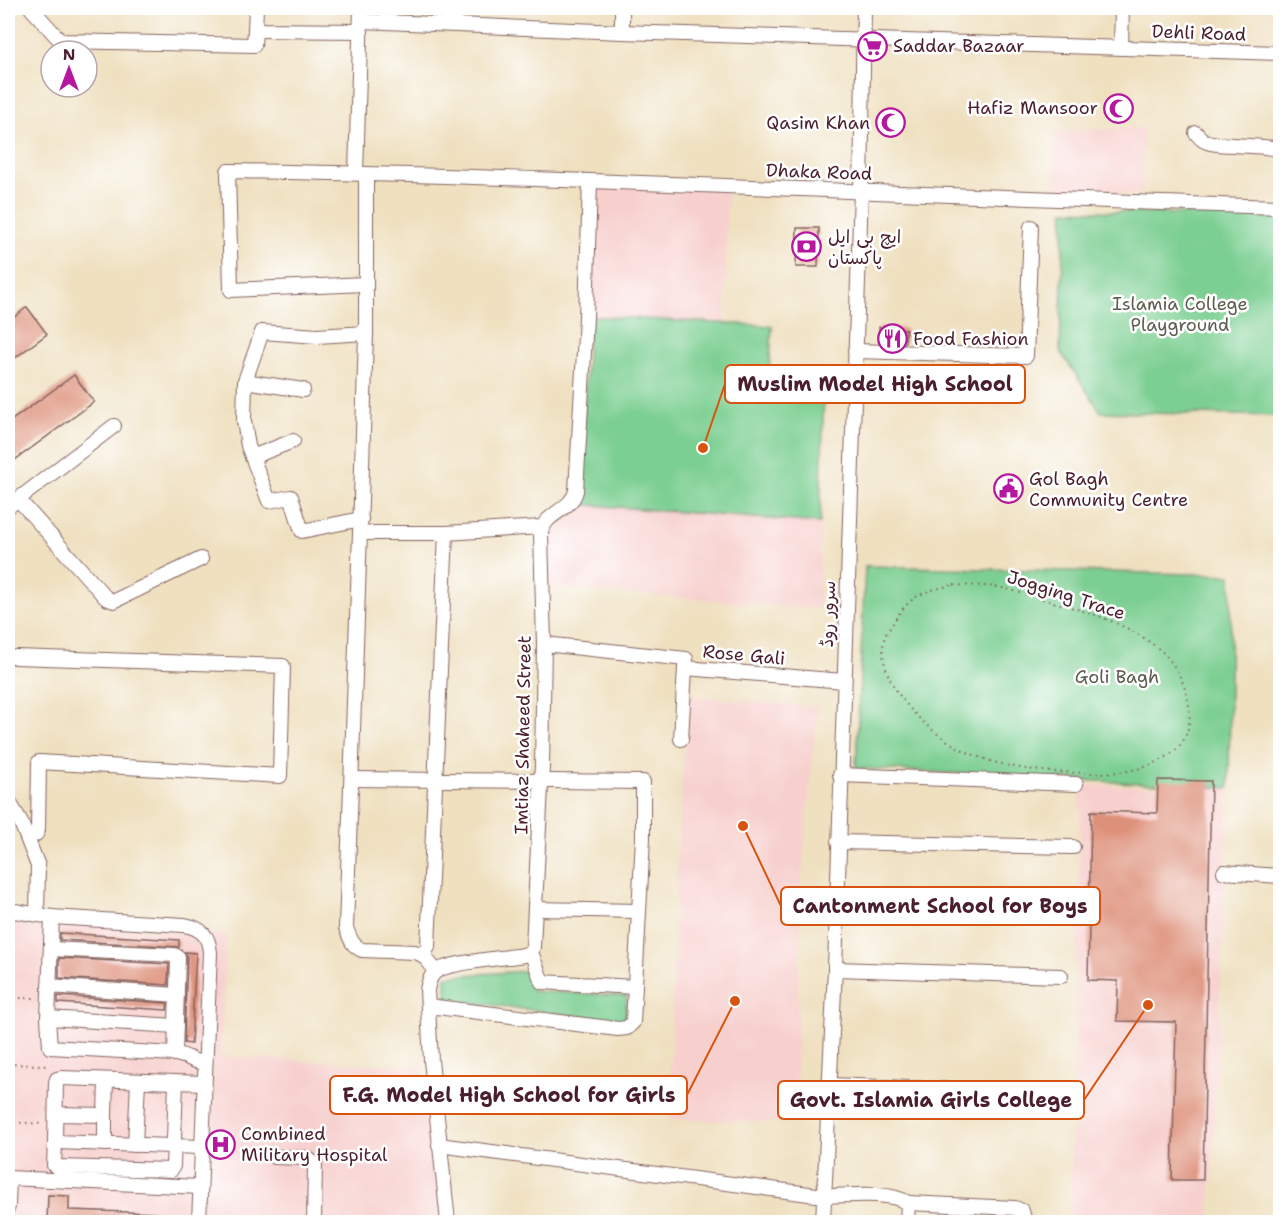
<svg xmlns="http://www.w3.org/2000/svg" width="1288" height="1230" font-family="'Shantell Sans','Playpen Sans Arabic',sans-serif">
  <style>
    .built { fill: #f7d0ce }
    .green { fill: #7ccf92; stroke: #63775e; stroke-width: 1.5 }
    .building { fill: #de917a }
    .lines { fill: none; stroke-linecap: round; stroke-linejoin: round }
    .minor-casing { stroke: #84635f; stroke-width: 16 }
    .path { stroke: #84635f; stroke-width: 2; stroke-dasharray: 1.5 4.5; stroke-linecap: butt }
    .minor { stroke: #fff; stroke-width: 14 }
    .labels { text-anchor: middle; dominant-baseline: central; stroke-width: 5; stroke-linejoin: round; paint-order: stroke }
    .street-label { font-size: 18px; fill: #4a1f2b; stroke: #fff }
    .poi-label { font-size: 18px; fill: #4a1f2b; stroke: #fff; text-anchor: start }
    .park-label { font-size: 18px; fill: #5c5d4f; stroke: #fff }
    .leader { fill: none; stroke: #d8530f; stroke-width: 2 }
    .callout-dot { fill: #d8530f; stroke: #fff; stroke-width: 2 }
    .callout { fill: #fff; stroke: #d8530f; stroke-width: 2 }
    .callout-label { font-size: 20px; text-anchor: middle; font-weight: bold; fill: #4a1f2b }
  </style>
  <rect width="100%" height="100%" fill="#fff"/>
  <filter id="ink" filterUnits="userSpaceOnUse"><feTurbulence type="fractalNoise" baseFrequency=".0167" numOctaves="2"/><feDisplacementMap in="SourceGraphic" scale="12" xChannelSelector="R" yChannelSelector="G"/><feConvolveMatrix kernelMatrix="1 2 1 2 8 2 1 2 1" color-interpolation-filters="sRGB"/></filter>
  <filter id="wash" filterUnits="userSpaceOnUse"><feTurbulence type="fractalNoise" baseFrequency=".008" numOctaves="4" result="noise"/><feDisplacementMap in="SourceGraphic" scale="24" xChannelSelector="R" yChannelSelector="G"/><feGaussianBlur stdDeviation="1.35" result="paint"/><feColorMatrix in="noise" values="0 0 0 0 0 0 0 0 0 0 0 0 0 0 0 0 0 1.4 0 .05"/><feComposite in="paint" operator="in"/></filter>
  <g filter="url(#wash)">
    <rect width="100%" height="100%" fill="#efe0c0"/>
    <g class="built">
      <path d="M1143 128V194L1054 192V131Z"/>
      <path d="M596 186 727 189 725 322 589 316Z"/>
      <path d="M579 504 820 523 819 609 547 587 548 540Z"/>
      <path d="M687 696 817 707 801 884 795 1123 669 1119 676 883Z"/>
      <path d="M1081 785 1229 788 1210 1222H1070Z"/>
      <path d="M8 920 226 935 221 1057 422 1066 442 1222H8Z"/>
    </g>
    <g class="green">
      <path d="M1064 210 1280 217V416L1101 412 1060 351Z"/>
      <path d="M589 316 772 326 768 391H824L820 523 579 504Z"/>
      <path d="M865 566 1231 575 1229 788 856 768Z"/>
      <path d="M527 971 532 991 627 996 625 1022 446 999V976Z"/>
    </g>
    <g id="blocks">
      <g class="building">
        <path d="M797 228H819L818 267H796Z"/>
        <path d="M27 307 47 334 8 363V322Z"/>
        <path d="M879 327 906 329 905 343H879Z"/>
        <path d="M74 375 94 402 8 465V423Z"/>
        <path d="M1158 780 1211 781 1203 1180H1172L1176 1022 1117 1021 1118 981 1088 980 1091 811 1157 813Z"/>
        <path d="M60 933 179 940V947L60 940Z"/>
        <path d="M185 952 196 953 191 1044 184 1043 187 957Z"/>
        <path d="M59 958 169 964 168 985 59 978Z"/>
        <path d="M58 996 168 1003 167 1010 58 1003Z"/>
        <path d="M48 1195 69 1196V1210L156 1213V1222H47Z"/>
      </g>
    </g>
  </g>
  <g filter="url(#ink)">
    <use href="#blocks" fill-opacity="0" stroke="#84635f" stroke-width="1.5"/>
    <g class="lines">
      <defs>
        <g id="minor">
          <path d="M31 8 58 38 63 41 254 45 255 30"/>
          <path d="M256 8 255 30 361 31"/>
          <path d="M361 21 622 32 1280 53"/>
          <path d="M622 32V8"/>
          <path d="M1121 48 1122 8"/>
          <path d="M1196 133C1198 135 1200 138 1203 140 1214 148 1262 143 1280 150"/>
          <path d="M356 173 361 8"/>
          <path d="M366 174V333L360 533H446L542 527"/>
          <path d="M365 284 231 290 228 171C579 177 930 196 1280 207"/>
          <path d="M855 351 1026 356 1031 227"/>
          <path d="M245 381 303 390"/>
          <path d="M252 457 293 441"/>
          <path d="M18 499 106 598 114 601 201 559"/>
          <path d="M8 507 114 426"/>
          <path d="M361 519 302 531 291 497 269 501 248 446 244 421 245 381 262 332 317 336 366 333"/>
          <path d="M360 533 346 928C350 938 352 946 362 950L415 952 423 955 436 971"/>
          <path d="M544 644 686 659 685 668 844 681"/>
          <path d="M15 657 283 666 280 776 39 762 38 830 36 834 28 838"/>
          <path d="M681 739 685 668"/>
          <path d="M840 775 1076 784"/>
          <path d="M353 779 643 782V838L633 1022 627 1028 618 1029 428 1006"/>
          <path d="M8 800 20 820 38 866 37 913"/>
          <path d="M838 842 1073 847"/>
          <path d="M1224 872 1280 876"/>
          <path d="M535 909 639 911"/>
          <path d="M8 910 52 917 184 925C202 928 209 936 210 953L199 1222"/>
          <path d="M52 917 48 1018 50 1047 175 1054C187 1055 192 1062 204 1063"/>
          <path d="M51 949 174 955 178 957 175 1054"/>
          <path d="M531 952 542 982 635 987"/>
          <path d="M423 955 428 947 446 533"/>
          <path d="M835 969 1061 976"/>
          <path d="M49 986 177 995"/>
          <path d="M48 1018 176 1026"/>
          <path d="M829 1085 1071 1094"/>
          <path d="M56 1114 105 1115 106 1080"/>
          <path d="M55 1142 54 1165 57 1167 171 1170 173 1166 176 1083"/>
          <path d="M105 1144V1115"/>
          <path d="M135 1145 138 1081"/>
          <path d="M439 1145 824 1196C848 1196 887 1190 908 1203L907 1222"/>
          <path d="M201 1147 55 1142 56 1082 57 1079 61 1078 204 1083"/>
          <path d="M274 1157 307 1158 315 1164 314 1222"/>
          <path d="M8 1178 200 1187"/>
          <path d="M908 1203 1015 1208 1022 1211 1025 1222"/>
          <path d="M8 1207 9 1178"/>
          <path d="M448 1222 431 1060 427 990C428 984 430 977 434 973 445 962 506 958 524 955L531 952 533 947 542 766 544 644 541 533C544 513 571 511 576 491L586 318 590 181"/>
          <path d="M823 1222 835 969 861 191 864 8"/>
        </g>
      </defs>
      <use href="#minor" class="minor-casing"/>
      <g class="path">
        <path d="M954 585C968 586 982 585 995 587 1008 588 1022 594 1035 597 1077 609 1125 620 1160 650 1186 672 1205 729 1172 753 1151 769 1124 773 1099 773 1052 773 1004 771 961 749 926 731 872 681 885 636 887 632 890 628 892 625 900 611 909 599 924 593 933 589 944 587 954 585Z"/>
        <path d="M8 998H34"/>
        <path d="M8 1064 43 1065 49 1068"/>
        <path d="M8 1122 44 1124"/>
      </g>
      <use href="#minor" class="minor"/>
    </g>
  </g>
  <defs>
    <symbol id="supermarket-ring" viewBox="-11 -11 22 22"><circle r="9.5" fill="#fff" stroke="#b5179e" stroke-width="1.5"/><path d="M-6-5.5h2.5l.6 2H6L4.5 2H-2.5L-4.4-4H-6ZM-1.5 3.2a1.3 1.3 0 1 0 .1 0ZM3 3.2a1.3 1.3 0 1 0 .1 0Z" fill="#b5179e"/></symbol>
    <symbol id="mosque-ring" viewBox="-11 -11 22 22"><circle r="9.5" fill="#fff" stroke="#b5179e" stroke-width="1.5"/><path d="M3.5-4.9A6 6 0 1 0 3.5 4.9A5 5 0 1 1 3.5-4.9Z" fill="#b5179e"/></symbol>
    <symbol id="bank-ring" viewBox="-11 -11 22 22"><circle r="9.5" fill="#fff" stroke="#b5179e" stroke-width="1.5"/><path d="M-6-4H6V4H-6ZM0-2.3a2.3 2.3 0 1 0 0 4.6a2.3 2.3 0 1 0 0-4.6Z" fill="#b5179e"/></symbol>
    <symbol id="restaurant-ring" viewBox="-11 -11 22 22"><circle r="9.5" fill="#fff" stroke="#b5179e" stroke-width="1.5"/><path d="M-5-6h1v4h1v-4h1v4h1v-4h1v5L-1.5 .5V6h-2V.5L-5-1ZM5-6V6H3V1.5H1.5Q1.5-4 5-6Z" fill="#b5179e"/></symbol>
    <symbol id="civic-ring" viewBox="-11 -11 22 22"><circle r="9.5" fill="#fff" stroke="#b5179e" stroke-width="1.5"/><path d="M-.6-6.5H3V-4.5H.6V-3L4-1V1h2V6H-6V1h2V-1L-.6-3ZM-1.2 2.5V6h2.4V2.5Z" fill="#b5179e"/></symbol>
    <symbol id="hospital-ring" viewBox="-11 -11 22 22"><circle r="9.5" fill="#fff" stroke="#b5179e" stroke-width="1.5"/><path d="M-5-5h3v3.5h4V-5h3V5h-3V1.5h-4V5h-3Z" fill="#b5179e"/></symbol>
  </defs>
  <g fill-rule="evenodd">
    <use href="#supermarket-ring" x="856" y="30" width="33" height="33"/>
    <use href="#mosque-ring" x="1102" y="92" width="33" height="33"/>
    <use href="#mosque-ring" x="874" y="106" width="33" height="33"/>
    <use href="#bank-ring" x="790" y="230" width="33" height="33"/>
    <use href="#restaurant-ring" x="876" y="322" width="33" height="33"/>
    <use href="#civic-ring" x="992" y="472" width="33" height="33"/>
    <use href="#hospital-ring" x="204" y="1128" width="33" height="33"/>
  </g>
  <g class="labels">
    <g class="street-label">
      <text transform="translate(1199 33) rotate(2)">Dehli Road</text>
      <text transform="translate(819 172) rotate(2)">Dhaka Road</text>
      <text transform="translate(1066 595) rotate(18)">Jogging Trace</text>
      <text transform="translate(828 614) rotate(-88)">سرور روڈ</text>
      <text transform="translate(744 655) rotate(5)">Rose Gali</text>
      <text transform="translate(523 735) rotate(-89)">Imtiaz Shaheed Street</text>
    </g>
    <g class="poi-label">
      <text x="893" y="46">Saddar Bazaar</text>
      <text x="1098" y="108" text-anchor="end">Hafiz Mansoor</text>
      <text x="870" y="123" text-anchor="end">Qasim Khan</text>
      <text x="828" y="237">ایچ بی ایل<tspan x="828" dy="21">پاکستان</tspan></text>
      <text x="913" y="339">Food Fashion</text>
      <text x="1029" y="479">Gol Bagh<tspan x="1029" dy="21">Community Centre</tspan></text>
      <text x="241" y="1134">Combined<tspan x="241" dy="21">Military Hospital</tspan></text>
    </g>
    <g class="park-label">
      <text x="1180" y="304">Islamia College<tspan x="1180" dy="21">Playground</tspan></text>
      <text x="1117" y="677">Goli Bagh</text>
    </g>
  </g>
  <path class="leader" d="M703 448L725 384M743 826L781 906M735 1001L687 1095M1148 1005L1084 1100"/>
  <g class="callout-dot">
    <circle cx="703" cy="448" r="6"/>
    <circle cx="743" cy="826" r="6"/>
    <circle cx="735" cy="1001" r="6"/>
    <circle cx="1148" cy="1005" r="6"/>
  </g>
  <g class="callout">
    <rect x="725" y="365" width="300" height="38" rx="6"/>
    <rect x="781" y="887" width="319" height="38" rx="6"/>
    <rect x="330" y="1076" width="357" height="38" rx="6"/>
    <rect x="778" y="1081" width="306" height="38" rx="6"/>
  </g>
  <g class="callout-label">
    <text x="875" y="391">Muslim Model High School</text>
    <text x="940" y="913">Cantonment School for Boys</text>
    <text x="509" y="1102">F.G. Model High School for Girls</text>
    <text x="931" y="1107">Govt. Islamia Girls College</text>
  </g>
  <rect width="1288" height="1230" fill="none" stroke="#fff" stroke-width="30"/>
  <g transform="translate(69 69)"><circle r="28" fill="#ffffff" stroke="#b7a5aa" stroke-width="1.5"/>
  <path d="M0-4.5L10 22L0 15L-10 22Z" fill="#b5179e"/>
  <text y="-9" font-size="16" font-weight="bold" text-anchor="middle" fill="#4a1f2b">N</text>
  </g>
</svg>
